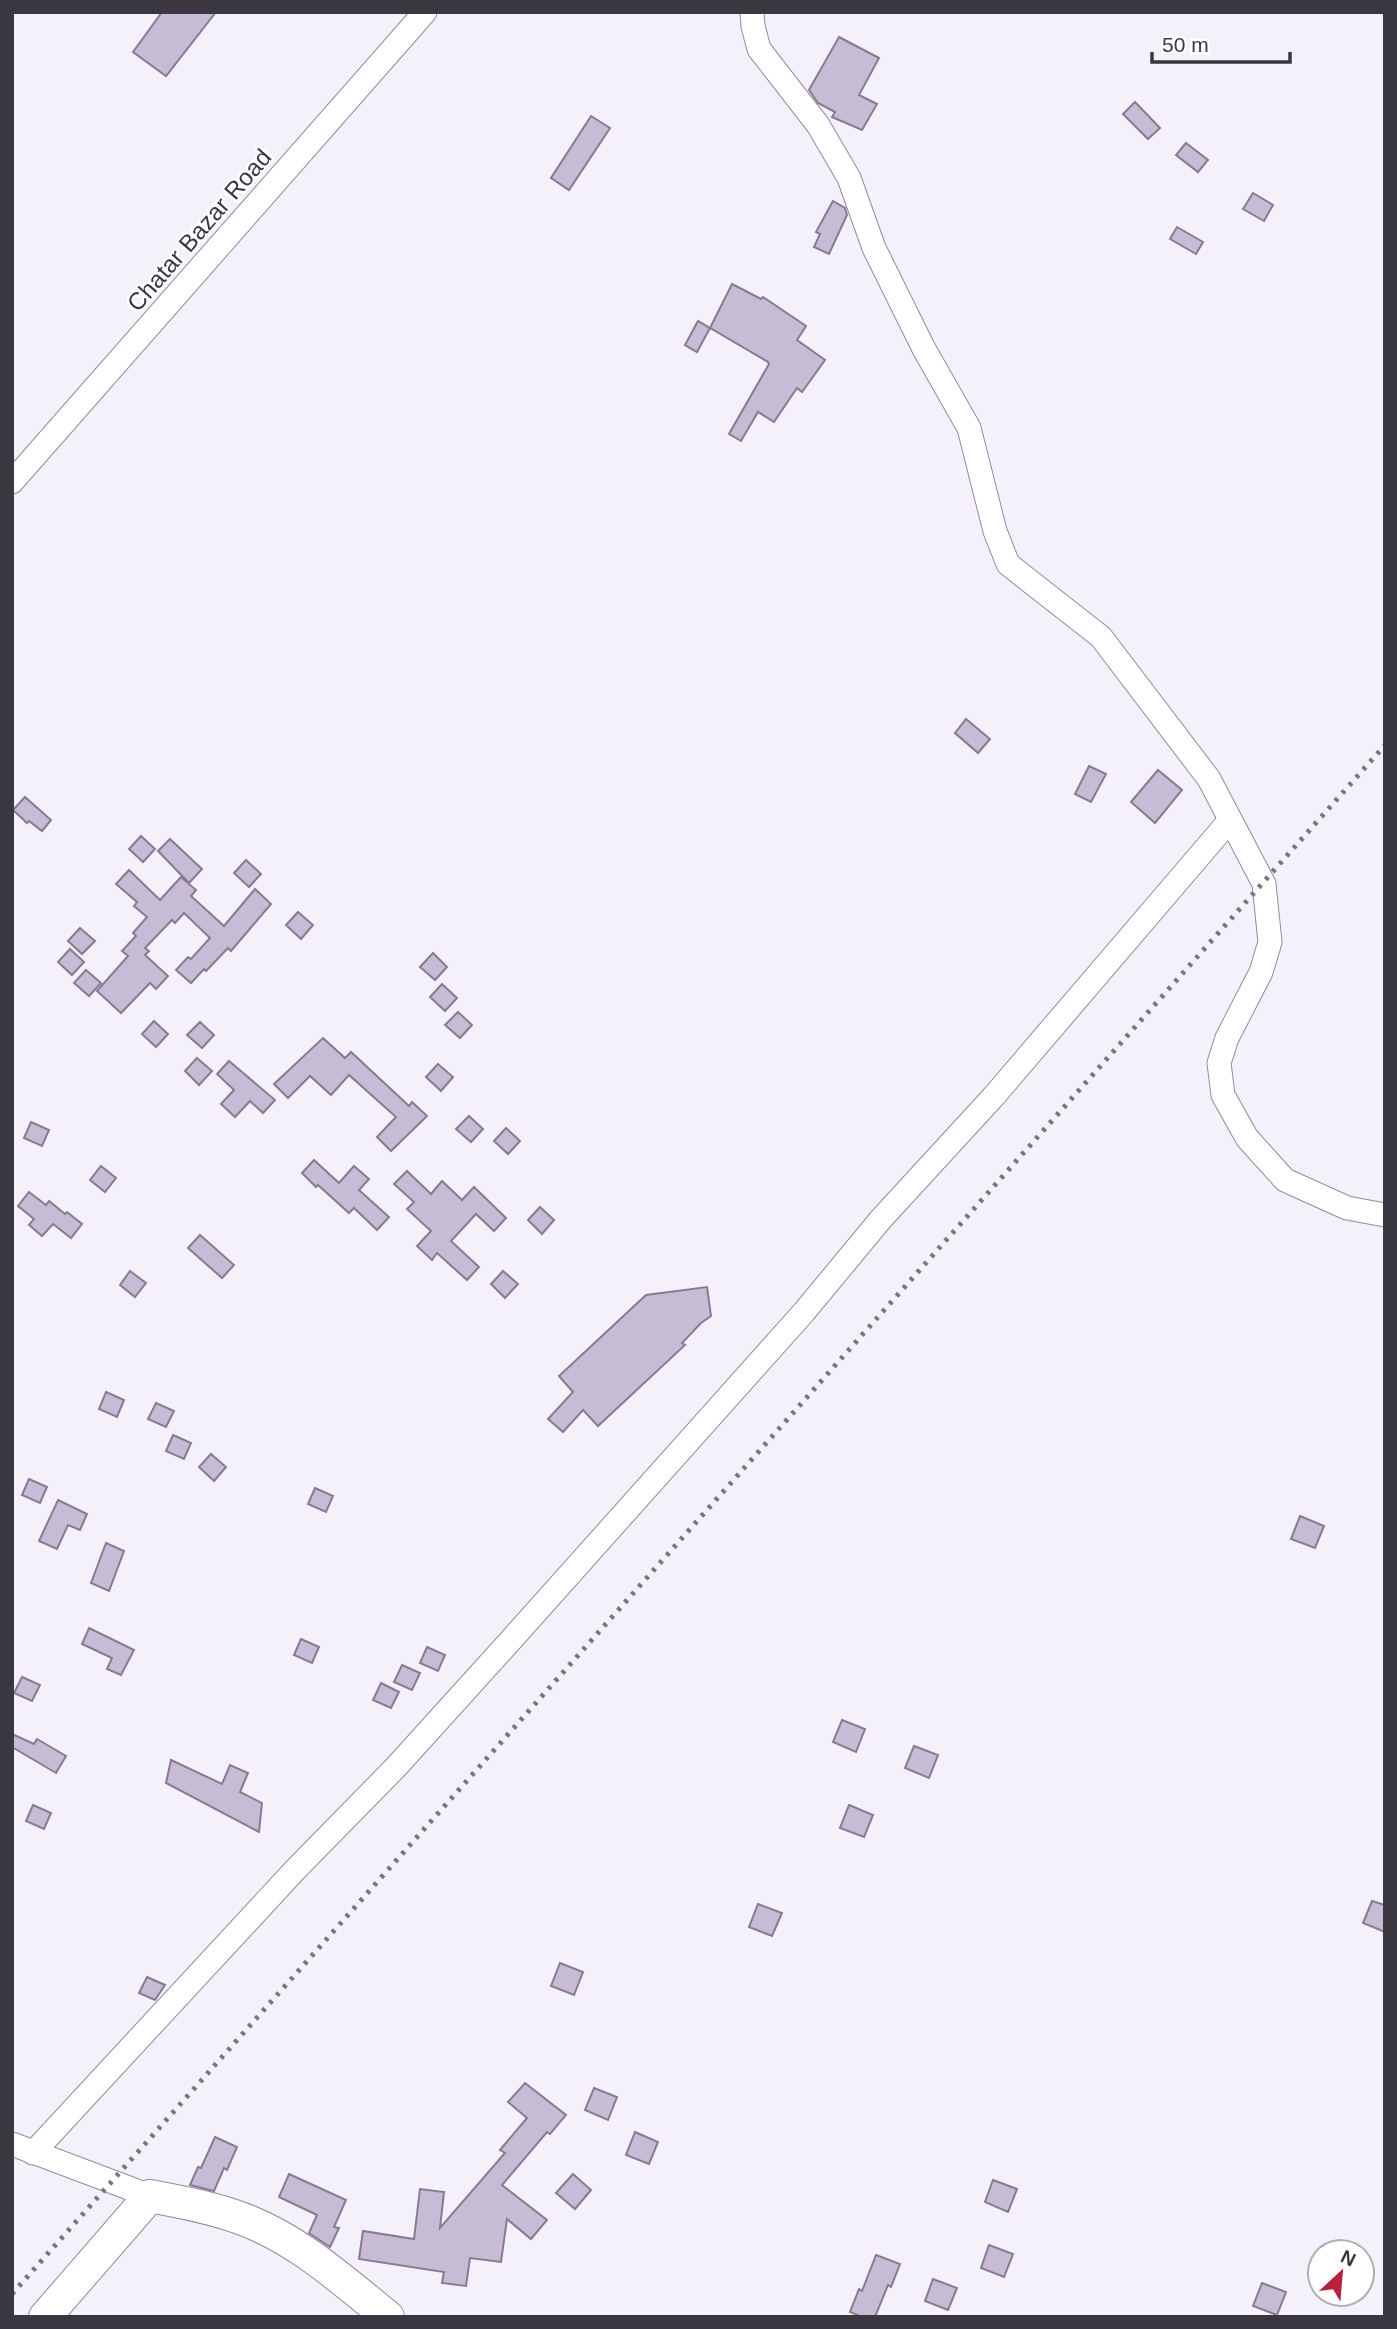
<svg xmlns="http://www.w3.org/2000/svg" width="1397" height="2329" font-family="Helvetica,sans-serif">
  <style>
    .building { fill: #c7bcd5; stroke: #867b93; stroke-width: 2 }
    .lines { fill: none; stroke-linecap: round; stroke-linejoin: round }
    .street-casing { stroke: #9489a1; stroke-width: 25 }
    .secondary-casing { stroke: #9489a1; stroke-width: 34 }
    .street { stroke: #fff; stroke-width: 23 }
    .secondary { stroke: #fff; stroke-width: 32 }
    .rail { stroke: #79757f; stroke-width: 5; stroke-dasharray: 3.5 7; stroke-linecap: butt }
    .labels { text-anchor: middle; dominant-baseline: central; stroke-width: 5; stroke-linejoin: round; paint-order: stroke }
    .street-label { font-size: 24px; fill: #3b3741; stroke: #fff }
  </style>
  <rect width="100%" height="100%" fill="#f5f1fb"/>
  <g class="building">
    <path d="M162 12H216L166 76 133 52Z"/>
    <path d="M839 37 879 58 859 95 877 104 862 130 832 117 835 112 818 103 809 90Z"/>
    <path d="M1135 102 1160 128 1148 139 1123 114Z"/>
    <path d="M591 116 610 128 569 190 551 178Z"/>
    <path d="M1186 143 1208 160 1198 172 1176 155Z"/>
    <path d="M1253 193 1273 205 1264 221 1243 209Z"/>
    <path d="M833 201 845 208 847 215 829 254 814 247 820 234 816 232Z"/>
    <path d="M1177 227 1203 242 1196 254 1170 239Z"/>
    <path d="M732 284 761 299 763 297 806 326 797 340 825 360 802 392 797 388 774 422 758 412 741 441 729 434 769 364 768 362 710 328 697 352 685 345 698 321 710 328Z"/>
    <path d="M966 719 990 739 978 753 955 733Z"/>
    <path d="M1089 766 1106 774 1091 802 1075 794Z"/>
    <path d="M1158 770 1182 790 1155 823 1131 802Z"/>
    <path d="M25 797 51 820 42 831 29 821 27 823 13 810Z"/>
    <path d="M141 836 155 849 143 862 129 849Z"/>
    <path d="M170 839 202 869 189 883 158 851Z"/>
    <path d="M246 860 261 874 249 887 234 873Z"/>
    <path d="M129 870 160 900 181 877 196 890 191 896 224 926 255 889 271 904 231 951 228 948 206 971 204 969 191 983 176 970 188 957 191 959 210 938 184 913 175 923 172 920 145 948 149 951 145 955 168 976 156 989 150 983 121 1013 97 991 128 956 122 951 136 936 133 933 147 917 134 906 137 902 116 884Z"/>
    <path d="M298 912 313 925 301 939 286 925Z"/>
    <path d="M80 928 95 941 82 954 68 941Z"/>
    <path d="M70 949 84 962 72 975 58 962Z"/>
    <path d="M433 953 447 967 435 980 420 967Z"/>
    <path d="M86 970 101 983 89 996 74 983Z"/>
    <path d="M442 984 457 998 445 1011 430 997Z"/>
    <path d="M458 1012 472 1025 460 1038 445 1025Z"/>
    <path d="M154 1021 168 1034 156 1047 142 1034Z"/>
    <path d="M200 1022 214 1035 202 1048 187 1035Z"/>
    <path d="M323 1038 345 1058 351 1052 409 1106 412 1102 427 1116 391 1151 377 1137 396 1117 349 1075 331 1095 310 1076 288 1098 274 1084Z"/>
    <path d="M197 1058 212 1071 199 1085 185 1071Z"/>
    <path d="M229 1061 275 1100 263 1113 250 1101 235 1117 221 1104 234 1090 217 1074Z"/>
    <path d="M438 1064 453 1077 441 1091 426 1077Z"/>
    <path d="M469 1116 483 1129 471 1142 456 1129Z"/>
    <path d="M31 1122 49 1130 42 1146 24 1138Z"/>
    <path d="M506 1128 520 1141 508 1154 494 1141Z"/>
    <path d="M314 1160 339 1183 354 1166 369 1179 359 1190 389 1217 377 1230 354 1208 349 1213 318 1185 316 1187 302 1173Z"/>
    <path d="M101 1166 116 1178 105 1192 90 1180Z"/>
    <path d="M407 1171 431 1194 442 1181 462 1200 474 1187 506 1218 494 1231 476 1214 451 1241 479 1267 467 1280 437 1253 432 1260 417 1246 431 1231 407 1209 414 1202 394 1184Z"/>
    <path d="M29 1192 46 1205 49 1201 65 1214 67 1212 82 1224 71 1238 53 1224 42 1236 29 1225 34 1219 18 1206Z"/>
    <path d="M540 1207 554 1220 542 1234 528 1220Z"/>
    <path d="M200 1235 234 1265 222 1278 188 1248Z"/>
    <path d="M130 1271 146 1283 135 1297 120 1285Z"/>
    <path d="M503 1271 518 1284 505 1298 491 1284Z"/>
    <path d="M707 1287 711 1316 701 1323 682 1343 685 1345 598 1426 583 1410 563 1432 548 1419 573 1392 559 1376 646 1295Z"/>
    <path d="M106 1392 124 1400 117 1417 99 1409Z"/>
    <path d="M156 1403 174 1411 166 1427 148 1419Z"/>
    <path d="M173 1435 191 1443 184 1459 166 1451Z"/>
    <path d="M211 1454 226 1467 214 1481 199 1467Z"/>
    <path d="M29 1479 47 1487 40 1503 22 1495Z"/>
    <path d="M315 1488 333 1496 326 1512 308 1504Z"/>
    <path d="M58 1500 87 1514 80 1530 68 1525 57 1549 39 1541Z"/>
    <path d="M1300 1516 1324 1526 1315 1548 1291 1539Z"/>
    <path d="M106 1543 124 1551 109 1591 91 1583Z"/>
    <path d="M89 1628 134 1650 121 1675 107 1669 112 1658 82 1644Z"/>
    <path d="M301 1639 319 1647 312 1663 294 1655Z"/>
    <path d="M427 1647 445 1655 438 1671 420 1663Z"/>
    <path d="M402 1665 420 1673 412 1690 394 1682Z"/>
    <path d="M22 1677 40 1685 32 1701 14 1693Z"/>
    <path d="M381 1683 399 1692 391 1708 373 1700Z"/>
    <path d="M842 1720 865 1729 856 1752 833 1742Z"/>
    <path d="M12 1734 34 1744 37 1739 66 1756 56 1773 12 1747Z"/>
    <path d="M914 1746 938 1755 929 1778 905 1768Z"/>
    <path d="M171 1760 222 1784 230 1765 248 1773 240 1792 262 1803 259 1832 166 1783Z"/>
    <path d="M33 1805 51 1813 44 1829 26 1821Z"/>
    <path d="M849 1805 873 1815 864 1837 840 1828Z"/>
    <path d="M1372 1901 1385 1905V1932L1363 1923Z"/>
    <path d="M758 1904 782 1913 772 1936 749 1927Z"/>
    <path d="M560 1963 583 1972 574 1995 551 1986Z"/>
    <path d="M147 1977 165 1985 155 2000 139 1993Z"/>
    <path d="M525 2083 566 2115 550 2134 547 2132 502 2185 547 2220 531 2239 507 2219 501 2262 470 2258 466 2286 442 2283 444 2272 359 2259 363 2231 414 2239 420 2189 444 2192 440 2228 505 2153 500 2150 527 2118 508 2102Z"/>
    <path d="M594 2088 617 2097 608 2120 585 2110Z"/>
    <path d="M635 2132 658 2142 649 2164 626 2155Z"/>
    <path d="M215 2137 237 2147 227 2170 224 2168 214 2191 190 2185 198 2167 201 2168Z"/>
    <path d="M289 2174 346 2200 334 2227 339 2228 330 2247 309 2233 317 2215 279 2197Z"/>
    <path d="M573 2174 591 2190 575 2209 556 2193Z"/>
    <path d="M993 2180 1017 2189 1008 2212 985 2202Z"/>
    <path d="M989 2245 1013 2254 1004 2277 981 2268Z"/>
    <path d="M876 2255 900 2264 891 2287 888 2285 875 2317H862L850 2312 859 2289 862 2291Z"/>
    <path d="M933 2279 957 2288 948 2310 925 2301Z"/>
    <path d="M1262 2283 1286 2292 1277 2315 1253 2306Z"/>
  </g>
  <g class="lines">
    <defs>
      <g id="street">
        <path d="M752 12 753 26 759 49 818 125 849 178 874 248 924 349 969 428 995 531 1008 564 1101 637 1209 779 1264 884 1270 942 1261 972 1227 1038 1219 1063 1223 1095 1247 1138 1285 1180 1347 1208 1385 1215"/>
        <path d="M12 482 425 12"/>
        <path d="M12 2144 150 2196"/>
        <path d="M33 2153 295 1870 396 1767 511 1640 804 1312 881 1219 994 1096 1230 820"/>
      </g>
      <path id="secondary" d="M45 2317 150 2196C180 2202 210 2207 240 2218 296 2238 341 2279 388 2317"/>
    </defs>
    <use href="#street" class="street-casing"/>
    <use href="#secondary" class="secondary-casing"/>
    <use href="#street" class="street"/>
    <use href="#secondary" class="secondary"/>
    <path class="rail" d="M12 2294 1385 745"/>
  </g>
  <g class="labels">
    <g class="street-label">
      <text transform="translate(199 230) rotate(-49)">Chatar Bazar Road</text>
    </g>
  </g>
  <rect width="1397" height="2329" fill="none" stroke="#3b3741" stroke-width="28"/>
  <g transform="translate(1341 2273) rotate(26)"><circle r="33" fill="#ffffff" stroke="#b1afb3" stroke-width="2"/>
  <path d="M0-5L12 26L0 18L-12 26Z" fill="#b4223c"/>
  <text y="-10" font-size="19" font-weight="bold" text-anchor="middle" fill="#3b3741">N</text>
  </g>
  <path d="M1152 52v10h138v-10" fill="none" stroke="#3b3741" stroke-width="3.5"/>
  <text x="1162" y="52" font-size="21" fill="#3b3741" stroke="#ffffff" stroke-width="5" paint-order="stroke">50 m</text>
</svg>
